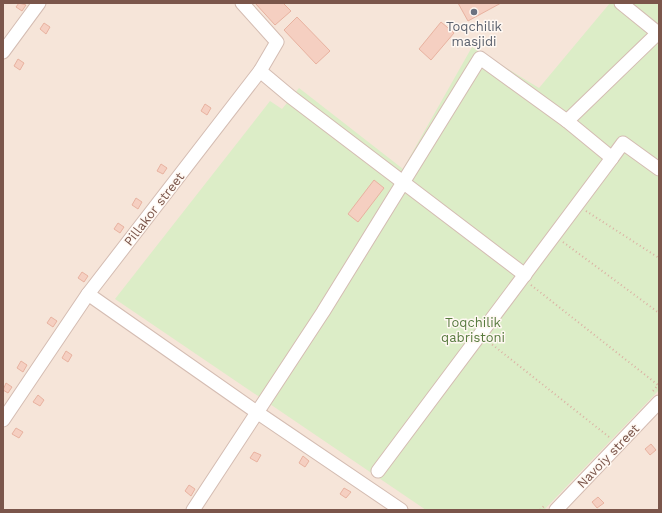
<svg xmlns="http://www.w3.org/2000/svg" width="662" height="513" font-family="'Work Sans',sans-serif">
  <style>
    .residential { fill: #f6e5d9 }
    .green { fill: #dcedc7 }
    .building { fill: #f5cfc1; stroke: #e8b2a0 }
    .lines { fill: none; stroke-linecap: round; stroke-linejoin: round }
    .minor-casing { stroke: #d4bcb2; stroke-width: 15 }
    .path { stroke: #dbb1a3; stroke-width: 2; stroke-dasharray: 1 3; stroke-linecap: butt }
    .minor { stroke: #fff; stroke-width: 13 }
    .worship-dot { fill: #6b7280; stroke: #fff8f2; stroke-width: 1.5 }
    .labels { text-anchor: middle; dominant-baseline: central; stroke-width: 3; stroke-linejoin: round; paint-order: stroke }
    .worship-label { font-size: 13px; fill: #5b616d; stroke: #fff8f2 }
    .street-label { font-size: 13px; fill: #7b564b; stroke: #fff8f2 }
    .park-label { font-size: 13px; fill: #587b3f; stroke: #fff8f2 }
  </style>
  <rect width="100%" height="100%" fill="#fef4eb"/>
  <rect class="residential" x="3" y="3" width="656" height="507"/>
  <path class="green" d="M610 3H659V390L544 510H426L115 299 270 101 282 109 299 88 403 169 472 47 539 88Z"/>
  <g class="building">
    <path d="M19 3 26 5 22 11 16 7Z"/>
    <path d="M255 3H283L291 11 275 25Z"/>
    <path d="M458 3H501L468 21Z"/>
    <path d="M297 17 330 51 316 64 284 30Z"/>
    <path d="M441 22 454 33 431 60 419 49Z"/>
    <path d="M44 23 50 27 46 34 40 29Z"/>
    <path d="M18 59 24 63 20 70 14 66Z"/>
    <path d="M205 104 211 108 207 115 201 111Z"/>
    <path d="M161 164 167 168 163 174 157 171Z"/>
    <path d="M374 180 384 188 358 222 348 214Z"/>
    <path d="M136 198 142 202 138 209 132 205Z"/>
    <path d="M118 223 124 227 120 233 114 229Z"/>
    <path d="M82 272 88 276 84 282 78 278Z"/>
    <path d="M51 317 57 321 53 327 47 323Z"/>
    <path d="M66 351 72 355 68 362 62 358Z"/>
    <path d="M21 361 27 365 23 372 17 368Z"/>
    <path d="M6 383 12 387 8 393 3 390Z"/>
    <path d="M38 395 44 400 40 406 33 402Z"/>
    <path d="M16 428 23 432 19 438 12 434Z"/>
    <path d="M651 444 656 450 650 455 645 449Z"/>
    <path d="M254 452 261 455 257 462 250 458Z"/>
    <path d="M303 456 309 461 305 467 299 463Z"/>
    <path d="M189 485 195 489 191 496 185 491Z"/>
    <path d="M344 488 351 492 346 498 340 494Z"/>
    <path d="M598 497 604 503 597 508 592 502Z"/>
  </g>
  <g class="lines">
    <defs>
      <g id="minor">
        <path d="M3 52 39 3"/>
        <path d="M260 71 291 97 525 275"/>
        <path d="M567 121 612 158 623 143 659 169"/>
        <path d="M88 294 258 413 401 510"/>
        <path d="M3 420 88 294 260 71 277 42 242 3"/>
        <path d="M378 471 612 158"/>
        <path d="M193 510 323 312 480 58 567 121 658 33 621 3"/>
        <path d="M556 510 659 402"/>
      </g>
    </defs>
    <use href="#minor" class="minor-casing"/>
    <g class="path">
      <path d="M586 211 659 258"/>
      <path d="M563 242 659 313"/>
      <path d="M531 285 658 385"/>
      <path d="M489 342 609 437"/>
      <path d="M653 391 659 384"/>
      <path d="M540 510 544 506"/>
    </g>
    <use href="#minor" class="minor"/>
  </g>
  <circle class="worship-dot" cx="474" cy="12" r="4"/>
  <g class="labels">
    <g class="worship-label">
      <text x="474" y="26">Toqchilik<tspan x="474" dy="15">masjidi</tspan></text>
    </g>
    <g class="street-label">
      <text transform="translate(154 209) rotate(-52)">Pillakor street</text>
      <text transform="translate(608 456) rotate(-46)">Navoiy street</text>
    </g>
    <g class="park-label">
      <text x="473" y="322">Toqchilik<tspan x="473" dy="15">qabristoni</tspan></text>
    </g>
  </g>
  <rect width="662" height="513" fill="none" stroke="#7b564b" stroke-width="8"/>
</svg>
